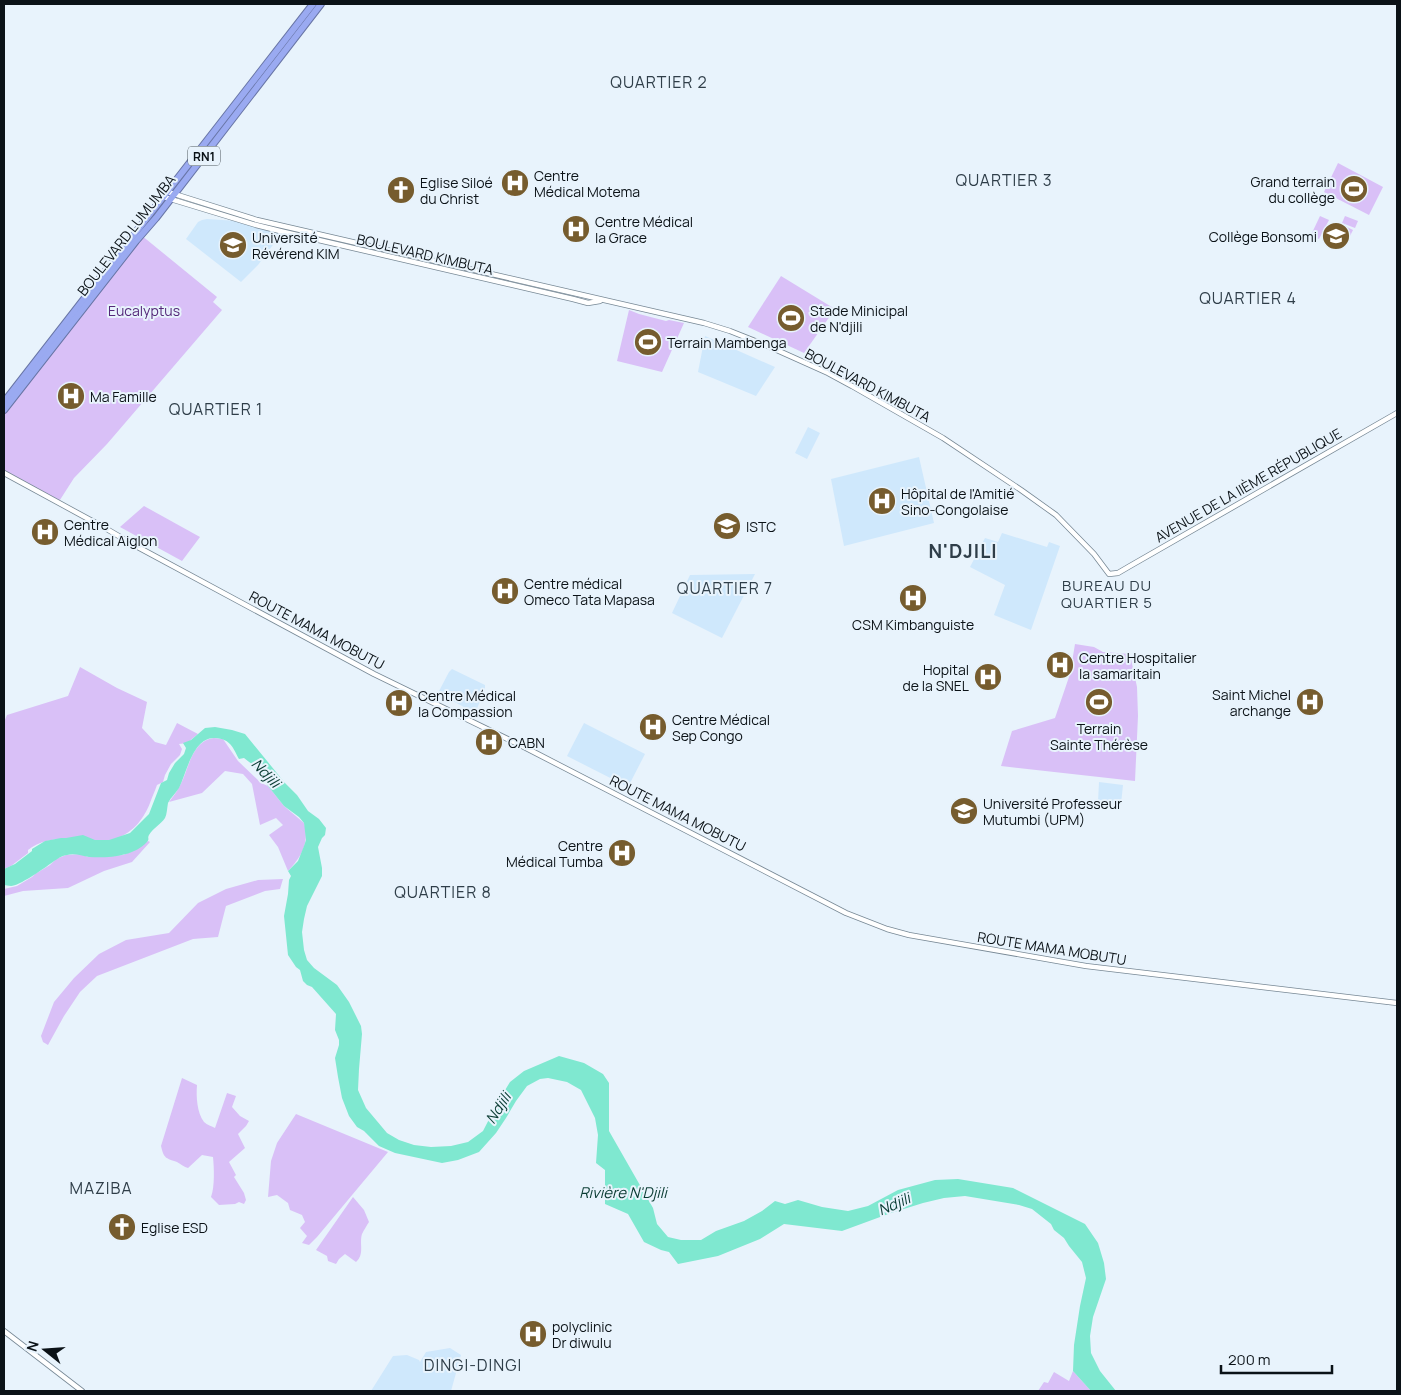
<svg xmlns="http://www.w3.org/2000/svg" width="1401" height="1395" font-family="Manrope,sans-serif">
  <style>
    .built { fill: #cfe8fc }
    .green { fill: #d9c0f7 }
    .water { fill: #7fe8d0 }
    .lines { fill: none; stroke-linecap: round; stroke-linejoin: round }
    .minor-casing { stroke: #778895; stroke-width: 6 }
    .highway-casing { stroke: #6875a5; stroke-width: 8 }
    .minor { stroke: #fff; stroke-width: 4.5 }
    .highway { stroke: #9aaaf1; stroke-width: 6 }
    .labels { text-anchor: middle; dominant-baseline: central; stroke-width: 4; stroke-linejoin: round; paint-order: stroke }
    .shield { fill: #e8f3fc; stroke: #4d565c; stroke-width: 1 }
    .shield-label { font-size: 12px; font-weight: bold; fill: #0b1217 }
    .poi-label { font-size: 14px; fill: #0b1217; stroke: #e8f3fc; text-anchor: start }
    .street-label { font-size: 14px; fill: #0b1217; stroke: #e8f3fc }
    .park-label { font-size: 14px; fill: #542879; stroke: #e8f3fc }
    .neighbourhood-label { font-size: 15px; letter-spacing: 1px; fill: #2f3e49; stroke: #e8f3fc }
    .water-label { font-size: 15px; font-style: italic; fill: #093b32; stroke: #e8f3fc }
    .quarter-label { font-size: 16px; letter-spacing: 1px; fill: #2f3e49; stroke: #e8f3fc }
    .district-label { font-size: 19px; font-weight: bold; letter-spacing: 1px; fill: #2f3e49; stroke: #e8f3fc }
  </style>
  <rect width="100%" height="100%" fill="#e8f3fc"/>
  <g class="built">
    <path d="M207 219 238 221 281 234 258 265 241 282 186 239 198 222 202 220Z"/>
    <path d="M705 336 775 367 756 396 698 372Z"/>
    <path d="M808 427 820 433 807 459 795 453Z"/>
    <path d="M919 457 934 523 844 546 831 479Z"/>
    <path d="M1002 533 1047 547 1049 542 1060 546 1031 630 994 615 1005 585 970 567 985 538 998 542Z"/>
    <path d="M755 574 722 638 672 613 690 575Z"/>
    <path d="M452 669 485 685V690L475 713 438 693 449 672Z"/>
    <path d="M584 723 645 754 628 787 567 756Z"/>
    <path d="M1099 782 1123 785 1121 804 1098 802Z"/>
    <path d="M450 1348 461 1355 451 1391H371L393 1356 407 1355 419 1360 420 1362 426 1352Z"/>
  </g>
  <g class="green">
    <path d="M1338 163 1383 187 1369 215 1324 192Z"/>
    <path d="M1320 216 1329 220 1319 239 1311 235Z"/>
    <path d="M1345 216 1358 221 1355 228 1342 223Z"/>
    <path d="M1341 224 1353 230 1350 236 1338 230Z"/>
    <path d="M141 235 217 297 213 302 222 310 107 444 74 478 58 503 4 474V411Z"/>
    <path d="M781 276 835 309 804 353 748 327Z"/>
    <path d="M629 310 639 314 666 321 669 320 684 323 662 372 617 361Z"/>
    <path d="M144 506 200 537 182 561 120 527Z"/>
    <path d="M1075 644 1094 647 1103 652 1130 654 1137 687 1138 716 1135 781 1001 766 1012 731 1055 718 1070 674Z"/>
    <path d="M80 667 117 688 147 702 142 728 155 742 166 745 177 723 198 734 187 743 179 744 182 749 180 755 171 764 165 775 163 782 157 785C155 791 152 797 150 803 142 823 129 837 106 841 101 842 93 841 87 840 68 838 44 837 28 850V853L11 866 4 869V722L7 715 68 696Z"/>
    <path d="M214 738 223 739 238 761 261 783 268 786 284 806 304 823C310 843 301 857 288 871L278 847 269 835 283 825 276 818 260 825 252 784 243 774 225 771 202 793 169 802C172 798 176 793 178 789 189 772 190 741 214 738Z"/>
    <path d="M148 841 150 842 132 862 104 871 68 888 23 891 4 896V889L17 886 32 877 35 874 50 865 56 859 66 855 80 854 88 857 123 855 137 849Z"/>
    <path d="M283 879 280 889 265 891 226 906 218 937 193 939 97 976 80 992 64 1016 48 1045 43 1042 41 1036 54 1002 74 978 99 954 126 940 169 933 198 903 226 889 258 880Z"/>
    <path d="M182 1078 197 1085C196 1096 197 1113 204 1122 207 1125 212 1126 215 1128L227 1093 236 1096 232 1107 240 1116 249 1121 246 1126 238 1134 245 1148 229 1162 236 1175 234 1177 244 1193 246 1200 244 1204 239 1202 235 1204 219 1205 211 1197C215 1187 214 1167 213 1157L202 1155 188 1168C184 1167 181 1164 177 1162 166 1158 164 1159 161 1146Z"/>
    <path d="M296 1114 388 1152 317 1237 309 1245 302 1243 307 1236 300 1228 305 1222 302 1215 290 1210 288 1203 277 1195 268 1197 271 1161 277 1143Z"/>
    <path d="M353 1197 364 1210 369 1222C367 1225 364 1230 362 1234 359 1244 365 1254 356 1262L345 1254 339 1259 336 1264 328 1261 327 1256 316 1250Z"/>
    <path d="M1073 1371 1091 1391H1038L1044 1382 1048 1383 1054 1372 1069 1381Z"/>
  </g>
  <path class="water" d="M215 727 232 730 245 734 285 783 297 795 308 811 319 819 326 828 325 835 322 838 318 847 322 868V876L307 906 304 919 302 932 304 950 307 960 314 968 337 985 349 1002 361 1026 362 1034 359 1069 358 1090 366 1108 387 1133 399 1140 414 1145 431 1147 451 1146 468 1142 483 1131 499 1100 510 1082 524 1071 559 1056 584 1063 603 1074 609 1083V1131L653 1208 657 1224 668 1237 681 1240H701L716 1231 744 1221 762 1211 775 1201 785 1204 798 1200 822 1207 848 1211 868 1206 898 1190 935 1180 958 1179 1013 1188 1085 1224 1098 1243 1104 1263 1106 1279 1093 1317 1090 1336 1091 1353 1100 1371 1116 1391H1091L1073 1371 1074 1345 1080 1306 1086 1278 1082 1262 1069 1246 1064 1238 1054 1230 1051 1224 1032 1209 1019 1205 965 1196 944 1198 923 1203 891 1213 842 1231 784 1224 760 1239 718 1256 678 1264 669 1252 661 1250 644 1242 628 1214 605 1204V1170L596 1163 598 1135 595 1118 581 1090 567 1082 548 1078 540 1079 527 1086 516 1101 506 1118 496 1133 479 1152 458 1160 442 1163 395 1153 379 1146 364 1131 357 1127 349 1116 342 1098 338 1077 335 1058 339 1045V1040L335 1030 336 1014 312 987 307 985 303 981 300 970 296 967 288 955 284 916 288 894 289 880 291 876 288 871 298 861 304 846 306 840 304 823 299 817 284 806 268 786 253 765 244 758 239 759C233 748 231 739 215 738 193 737 187 772 179 788 176 793 171 797 168 803 167 808 167 814 165 818 161 824 153 828 149 835 147 839 150 838 147 842 133 857 108 858 89 857 82 856 75 853 67 855 60 856 56 860 50 864 43 869 19 886 11 886 8 886 6 885 4 885V869L15 864 32 851V849L45 841 61 838H66L83 835 95 840H109L130 833 149 814 161 783 167 780 169 773 175 763 184 754 186 748 183 743 191 740 205 728Z"/>
  <g class="lines">
    <defs>
      <g id="minor">
        <path d="M168 192 257 220 704 323 730 331 770 347 828 373 852 386 943 438 1021 490 1056 515 1094 554 1109 574 1118 573 1130 566 1397 413"/>
        <path d="M164 197 256 225 284 232 573 299 588 303 600 301"/>
        <path d="M4 473 105 528 134 545 374 674 526 748 846 913 887 929 909 935 1086 966 1397 1003"/>
        <path d="M4 1331 82 1391"/>
      </g>
      <g id="highway">
        <path d="M4 402 313 4"/>
        <path d="M4 410 136 241 156 218 321 4"/>
      </g>
    </defs>
    <use href="#minor" class="minor-casing"/>
    <use href="#highway" class="highway-casing"/>
    <use href="#minor" class="minor"/>
    <use href="#highway" class="highway"/>
  </g>
  <defs>
    <symbol id="hospital-disc" viewBox="-11 -11 22 22"><circle r="9.5" fill="#765c2e" stroke="#e8f3fc"/><path d="M-5-5h3v3.5h4V-5h3V5h-3V1.5h-4V5h-3Z" fill="#fff"/></symbol>
    <symbol id="stadium-disc" viewBox="-11 -11 22 22"><circle r="9.5" fill="#765c2e" stroke="#e8f3fc"/><path d="M0-5a6.5 5 0 1 0 0 10a6.5 5 0 1 0 0-10ZM-3.5-1.8h7v3.6h-7Z" fill="#fff"/></symbol>
    <symbol id="church-disc" viewBox="-11 -11 22 22"><circle r="9.5" fill="#765c2e" stroke="#e8f3fc"/><path d="M-1.2-6h2.4v3.5h3.3v2.4h-3.3V6h-2.4V-.1h-3.3v-2.4h3.3Z" fill="#fff"/></symbol>
    <symbol id="school-disc" viewBox="-11 -11 22 22"><circle r="9.5" fill="#765c2e" stroke="#e8f3fc"/><path d="M0-5L7-2L0 1L-7-2ZM-4 1L0 2.5L4 1V4Q0 6-4 4Z" fill="#fff"/></symbol>
    <symbol id="university-disc" viewBox="-11 -11 22 22"><circle r="9.5" fill="#765c2e" stroke="#e8f3fc"/><path d="M0-5L7-2L0 1L-7-2ZM-4 1L0 2.5L4 1V4Q0 6-4 4Z" fill="#fff"/></symbol>
  </defs>
  <g fill-rule="evenodd">
    <use href="#hospital-disc" x="499" y="167" width="32" height="32"/>
    <use href="#stadium-disc" x="1338" y="173" width="32" height="32"/>
    <use href="#church-disc" x="385" y="174" width="32" height="32"/>
    <use href="#hospital-disc" x="560" y="213" width="32" height="32"/>
    <use href="#school-disc" x="1320" y="220" width="32" height="32"/>
    <use href="#university-disc" x="217" y="229" width="32" height="32"/>
    <use href="#stadium-disc" x="775" y="302" width="32" height="32"/>
    <use href="#stadium-disc" x="632" y="326" width="32" height="32"/>
    <use href="#hospital-disc" x="55" y="380" width="32" height="32"/>
    <use href="#hospital-disc" x="866" y="485" width="32" height="32"/>
    <use href="#university-disc" x="711" y="510" width="32" height="32"/>
    <use href="#hospital-disc" x="29" y="516" width="32" height="32"/>
    <use href="#hospital-disc" x="489" y="575" width="32" height="32"/>
    <use href="#hospital-disc" x="897" y="582" width="32" height="32"/>
    <use href="#hospital-disc" x="1044" y="649" width="32" height="32"/>
    <use href="#hospital-disc" x="972" y="661" width="32" height="32"/>
    <use href="#stadium-disc" x="1083" y="686" width="32" height="32"/>
    <use href="#hospital-disc" x="1294" y="686" width="32" height="32"/>
    <use href="#hospital-disc" x="383" y="687" width="32" height="32"/>
    <use href="#hospital-disc" x="637" y="711" width="32" height="32"/>
    <use href="#hospital-disc" x="473" y="726" width="32" height="32"/>
    <use href="#university-disc" x="948" y="795" width="32" height="32"/>
    <use href="#hospital-disc" x="606" y="837" width="32" height="32"/>
    <use href="#church-disc" x="106" y="1211" width="32" height="32"/>
    <use href="#hospital-disc" x="517" y="1318" width="32" height="32"/>
  </g>
  <g class="labels">
    <rect class="shield" x="188" y="146.5" width="32" height="19" rx="4"/>
    <g class="shield-label">
      <text x="204" y="156">RN1</text>
    </g>
    <g class="poi-label">
      <text x="534" y="175">Centre<tspan x="534" dy="16">Médical Motema</tspan></text>
      <text x="1335" y="181" text-anchor="end">Grand terrain<tspan x="1335" dy="16">du collège</tspan></text>
      <text x="420" y="182">Eglise Siloé<tspan x="420" dy="16">du Christ</tspan></text>
      <text x="595" y="221">Centre Médical<tspan x="595" dy="16">la Grace</tspan></text>
      <text x="1317" y="236" text-anchor="end">Collège Bonsomi</text>
      <text x="252" y="237">Université<tspan x="252" dy="16">Révérend KIM</tspan></text>
      <text x="810" y="310">Stade Minicipal<tspan x="810" dy="16">de N'djili</tspan></text>
      <text x="667" y="342">Terrain Mambenga</text>
      <text x="90" y="396">Ma Famille</text>
      <text x="901" y="493">Hôpital de l'Amitié<tspan x="901" dy="16">Sino-Congolaise</tspan></text>
      <text x="64" y="524">Centre<tspan x="64" dy="16">Médical Aiglon</tspan></text>
      <text x="746" y="526">ISTC</text>
      <text x="524" y="583">Centre médical<tspan x="524" dy="16">Omeco Tata Mapasa</tspan></text>
      <text x="913" y="624" text-anchor="middle">CSM Kimbanguiste</text>
      <text x="1079" y="657">Centre Hospitalier<tspan x="1079" dy="16">la samaritain</tspan></text>
      <text x="969" y="669" text-anchor="end">Hopital<tspan x="969" dy="16">de la SNEL</tspan></text>
      <text x="1291" y="694" text-anchor="end">Saint Michel<tspan x="1291" dy="16">archange</tspan></text>
      <text x="418" y="695">Centre Médical<tspan x="418" dy="16">la Compassion</tspan></text>
      <text x="672" y="719">Centre Médical<tspan x="672" dy="16">Sep Congo</tspan></text>
      <text x="1099" y="728" text-anchor="middle">Terrain<tspan x="1099" dy="16">Sainte Thérèse</tspan></text>
      <text x="508" y="742">CABN</text>
      <text x="983" y="803">Université Professeur<tspan x="983" dy="16">Mutumbi (UPM)</tspan></text>
      <text x="603" y="845" text-anchor="end">Centre<tspan x="603" dy="16">Médical Tumba</tspan></text>
      <text x="141" y="1227">Eglise ESD</text>
      <text x="552" y="1326">polyclinic<tspan x="552" dy="16">Dr diwulu</tspan></text>
    </g>
    <g class="street-label">
      <text transform="translate(126 235) rotate(-52)">BOULEVARD LUMUMBA</text>
      <text transform="translate(425 254) rotate(13)">BOULEVARD KIMBUTA</text>
      <text transform="translate(868 385) rotate(28)">BOULEVARD KIMBUTA</text>
      <text transform="translate(1248 485) rotate(-30)">AVENUE DE LA IIÈME RÉPUBLIQUE</text>
      <text transform="translate(317 630) rotate(28)">ROUTE MAMA MOBUTU</text>
      <text transform="translate(678 813) rotate(27)">ROUTE MAMA MOBUTU</text>
      <text transform="translate(1052 948) rotate(9)">ROUTE MAMA MOBUTU</text>
    </g>
    <g class="park-label">
      <text x="144" y="310">Eucalyptus</text>
    </g>
    <g class="neighbourhood-label">
      <text x="1107" y="585">BUREAU DU<tspan x="1107" dy="17">QUARTIER 5</tspan></text>
    </g>
    <g class="water-label">
      <text transform="translate(266 773) rotate(46)">Ndjili</text>
      <text transform="translate(498 1108) rotate(-58)">Ndjili</text>
      <text x="623" y="1192">Rivière N'Djili</text>
      <text transform="translate(894 1204) rotate(-24)">Ndjili</text>
    </g>
    <g class="quarter-label">
      <text x="659" y="82">QUARTIER 2</text>
      <text x="1004" y="180">QUARTIER 3</text>
      <text x="1248" y="298">QUARTIER 4</text>
      <text x="216" y="409">QUARTIER 1</text>
      <text x="725" y="588">QUARTIER 7</text>
      <text x="443" y="892">QUARTIER 8</text>
      <text x="101" y="1188">MAZIBA</text>
      <text x="473" y="1365">DINGI-DINGI</text>
    </g>
    <g class="district-label">
      <text x="963" y="551">N'DJILI</text>
    </g>
  </g>
  <rect width="1401" height="1395" fill="none" stroke="#0b1217" stroke-width="10"/>
  <g transform="translate(45 1350) rotate(287)" stroke="#e8f3fc" stroke-width="4" paint-order="stroke">
  <path d="M0-4L9 19L0 12L-9 19Z" fill="#0b1217"/>
  <text y="-8" font-size="14" font-weight="bold" text-anchor="middle" fill="#0b1217">N</text>
  </g>
  <path d="M1221 1365v8h111v-8" fill="none" stroke="#0b1217" stroke-width="2.5"/>
  <text x="1228" y="1365" font-size="15" fill="#0b1217" stroke="#e8f3fc" stroke-width="4" paint-order="stroke">200 m</text>
</svg>
